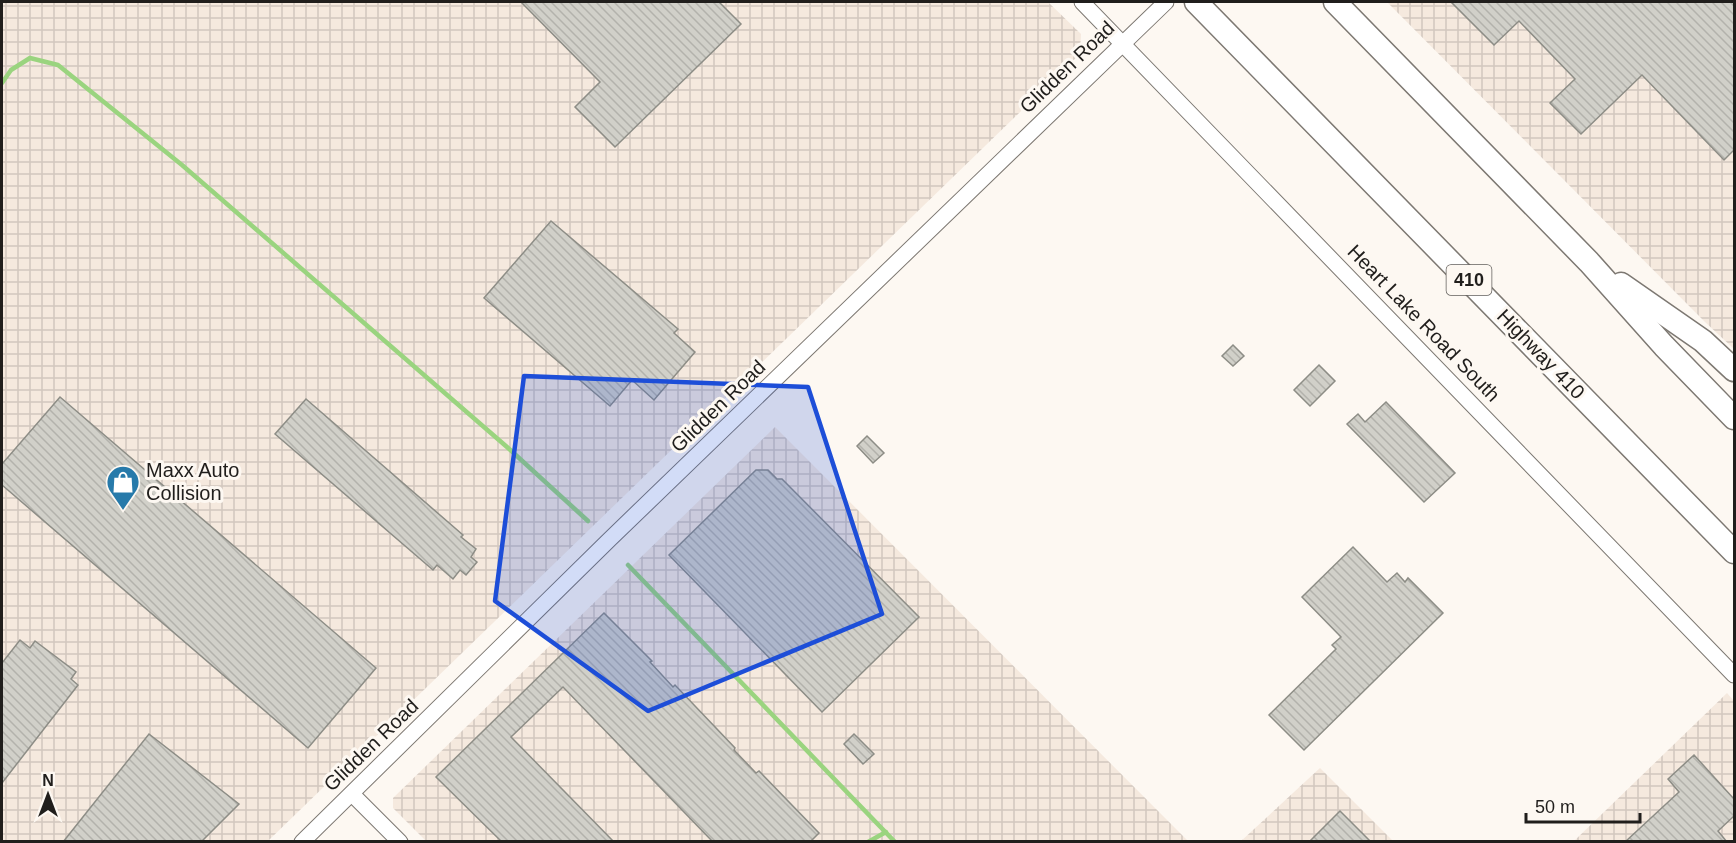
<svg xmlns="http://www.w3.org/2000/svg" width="1736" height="843" font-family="Helvetica,sans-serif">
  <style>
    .industrial { fill: url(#industrial-grid) }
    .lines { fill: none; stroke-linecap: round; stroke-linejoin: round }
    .stream { stroke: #9ad47f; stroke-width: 4.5 }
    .building { fill: url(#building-back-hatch); stroke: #8d8d86; stroke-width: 1.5 }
    .minor-casing { stroke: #7d7872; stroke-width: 17 }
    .highway-casing { stroke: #7d7872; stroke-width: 25 }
    .minor { stroke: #fff; stroke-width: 15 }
    .highway { stroke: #fff; stroke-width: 22 }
    .marked { fill: #1d4ed8; fill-opacity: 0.2; stroke: #1d4ed8; stroke-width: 4.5; stroke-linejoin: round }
    .labels { text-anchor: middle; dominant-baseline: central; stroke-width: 6; stroke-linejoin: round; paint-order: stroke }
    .shield { fill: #fdf8f2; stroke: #625f5c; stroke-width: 1.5 }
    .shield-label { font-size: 18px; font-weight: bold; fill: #201e1c }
    .street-label { font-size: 20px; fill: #201e1c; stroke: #fdf8f2 }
    .poi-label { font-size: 20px; fill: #201e1c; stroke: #fdf8f2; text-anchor: start }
  </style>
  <defs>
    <pattern id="industrial-grid" width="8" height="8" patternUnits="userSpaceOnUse" patternTransform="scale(1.5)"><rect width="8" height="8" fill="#f5e9de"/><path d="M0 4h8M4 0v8" fill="none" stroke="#d2c7be"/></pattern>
    <pattern id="building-back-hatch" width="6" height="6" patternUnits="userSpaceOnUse" patternTransform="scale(1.5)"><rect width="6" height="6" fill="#d1d0c9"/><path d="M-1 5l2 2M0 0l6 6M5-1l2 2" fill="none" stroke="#b3b2ac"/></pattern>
  </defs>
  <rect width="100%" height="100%" fill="#fdf8f2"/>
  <g class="industrial">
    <path d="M2 2H1048L1081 34 1080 54 268 841 2 842Z"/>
    <path d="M1387 2H1734V349L1705 322Z"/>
    <path d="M775 427 1188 841H426L393 808V798Z"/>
    <path d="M1727 693 1734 701V841L1573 842Z"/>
    <path d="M1320 768 1393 841 1240 842Z"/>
  </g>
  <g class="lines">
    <g class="stream">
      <path d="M2 83 11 70 30 58 58 65 182 165 507 447 588 521"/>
      <path d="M628 565 895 842"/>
      <path d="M868 842 886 832"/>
    </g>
  </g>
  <g class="building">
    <path d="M521 2H719L741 24 615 147 575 107 600 82Z"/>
    <path d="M1451 2H1734V150L1724 160 1642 75 1581 134 1550 103 1575 79 1519 21 1494 45Z"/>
    <path d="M551 221 678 329 674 333 695 352 654 400 632 380 610 406 484 298Z"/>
    <path d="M1233 345 1244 356 1233 366 1222 356Z"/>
    <path d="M1319 365 1335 381 1310 406 1294 390Z"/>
    <path d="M60 397 376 668 308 748 2 485V464Z"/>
    <path d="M306 399 463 535 461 537 476 549 471 557 477 562 466 575 460 570 453 579 437 565 433 570 275 434Z"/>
    <path d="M1386 402 1455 473 1424 502 1347 424 1358 414 1365 422Z"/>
    <path d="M867 436 884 453 873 463 857 446Z"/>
    <path d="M756 470H768L777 479H782L919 617 822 712 669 555Z"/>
    <path d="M1353 547 1387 582 1397 573 1405 582 1408 578 1443 613 1304 750 1269 715 1336 649 1332 645 1341 637 1302 597Z"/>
    <path d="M604 613 652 661 650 662 673 687 675 685 735 748 734 750 756 773 759 771 819 833 810 842H713L563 687 511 737 614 842H502L436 777Z"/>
    <path d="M20 640 30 648 35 641 76 672 71 679 78 685 2 783V663Z"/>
    <path d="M149 734 239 804 201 842H63Z"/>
    <path d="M854 734 874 754 863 764 844 744Z"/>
    <path d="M1694 755 1734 799V816L1718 831 1727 842H1625L1679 792 1668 779Z"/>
    <path d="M1340 811 1371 842H1309Z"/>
  </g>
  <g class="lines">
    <defs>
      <g id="minor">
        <path d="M1082 2 1734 675"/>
        <path d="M352 794 400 842"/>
        <path d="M302 842 610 539 1166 2"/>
      </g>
      <g id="highway">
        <path d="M1196 2 1734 552"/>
        <path d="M1335 2 1589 262 1664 346 1734 418"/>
        <path d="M1621 284 1703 341 1734 370"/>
      </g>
    </defs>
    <use href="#minor" class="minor-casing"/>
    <use href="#highway" class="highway-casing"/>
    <use href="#minor" class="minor"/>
    <use href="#highway" class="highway"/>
  </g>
  <path class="marked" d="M524 376 808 387 882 614 648 711 495 601Z"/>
  <defs>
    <symbol id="shop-pin" viewBox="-11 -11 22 30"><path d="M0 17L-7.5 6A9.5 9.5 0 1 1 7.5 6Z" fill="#277aaa" stroke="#fdf8f2"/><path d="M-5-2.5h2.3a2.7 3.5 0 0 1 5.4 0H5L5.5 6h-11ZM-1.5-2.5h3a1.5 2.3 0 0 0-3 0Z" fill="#fff"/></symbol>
  </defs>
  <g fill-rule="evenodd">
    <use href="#shop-pin" x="104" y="463" width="38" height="52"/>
  </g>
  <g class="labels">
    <rect class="shield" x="1446.5" y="265" width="45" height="30" rx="4.5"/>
    <g class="shield-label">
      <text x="1469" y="280">410</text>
    </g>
    <g class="street-label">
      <text transform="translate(1067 67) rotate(-44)">Glidden Road</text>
      <text transform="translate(1424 323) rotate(46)">Heart Lake Road South</text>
      <text transform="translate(1541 354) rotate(46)">Highway 410</text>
      <text transform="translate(718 406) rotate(-44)">Glidden Road</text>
      <text transform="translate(371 745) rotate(-44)">Glidden Road</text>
    </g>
    <g class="poi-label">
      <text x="146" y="470">Maxx Auto<tspan x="146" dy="23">Collision</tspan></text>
    </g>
  </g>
  <rect width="1736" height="843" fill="none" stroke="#201e1c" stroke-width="6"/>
  <g transform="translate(48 795)" stroke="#fdf8f2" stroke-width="4.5" paint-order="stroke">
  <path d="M0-4.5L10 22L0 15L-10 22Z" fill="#201e1c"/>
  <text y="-9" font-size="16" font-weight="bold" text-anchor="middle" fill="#201e1c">N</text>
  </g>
  <path d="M1526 813v9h114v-9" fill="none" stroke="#201e1c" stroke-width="3"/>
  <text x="1535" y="813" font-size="18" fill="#201e1c" stroke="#fdf8f2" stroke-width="4.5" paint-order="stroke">50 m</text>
</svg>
